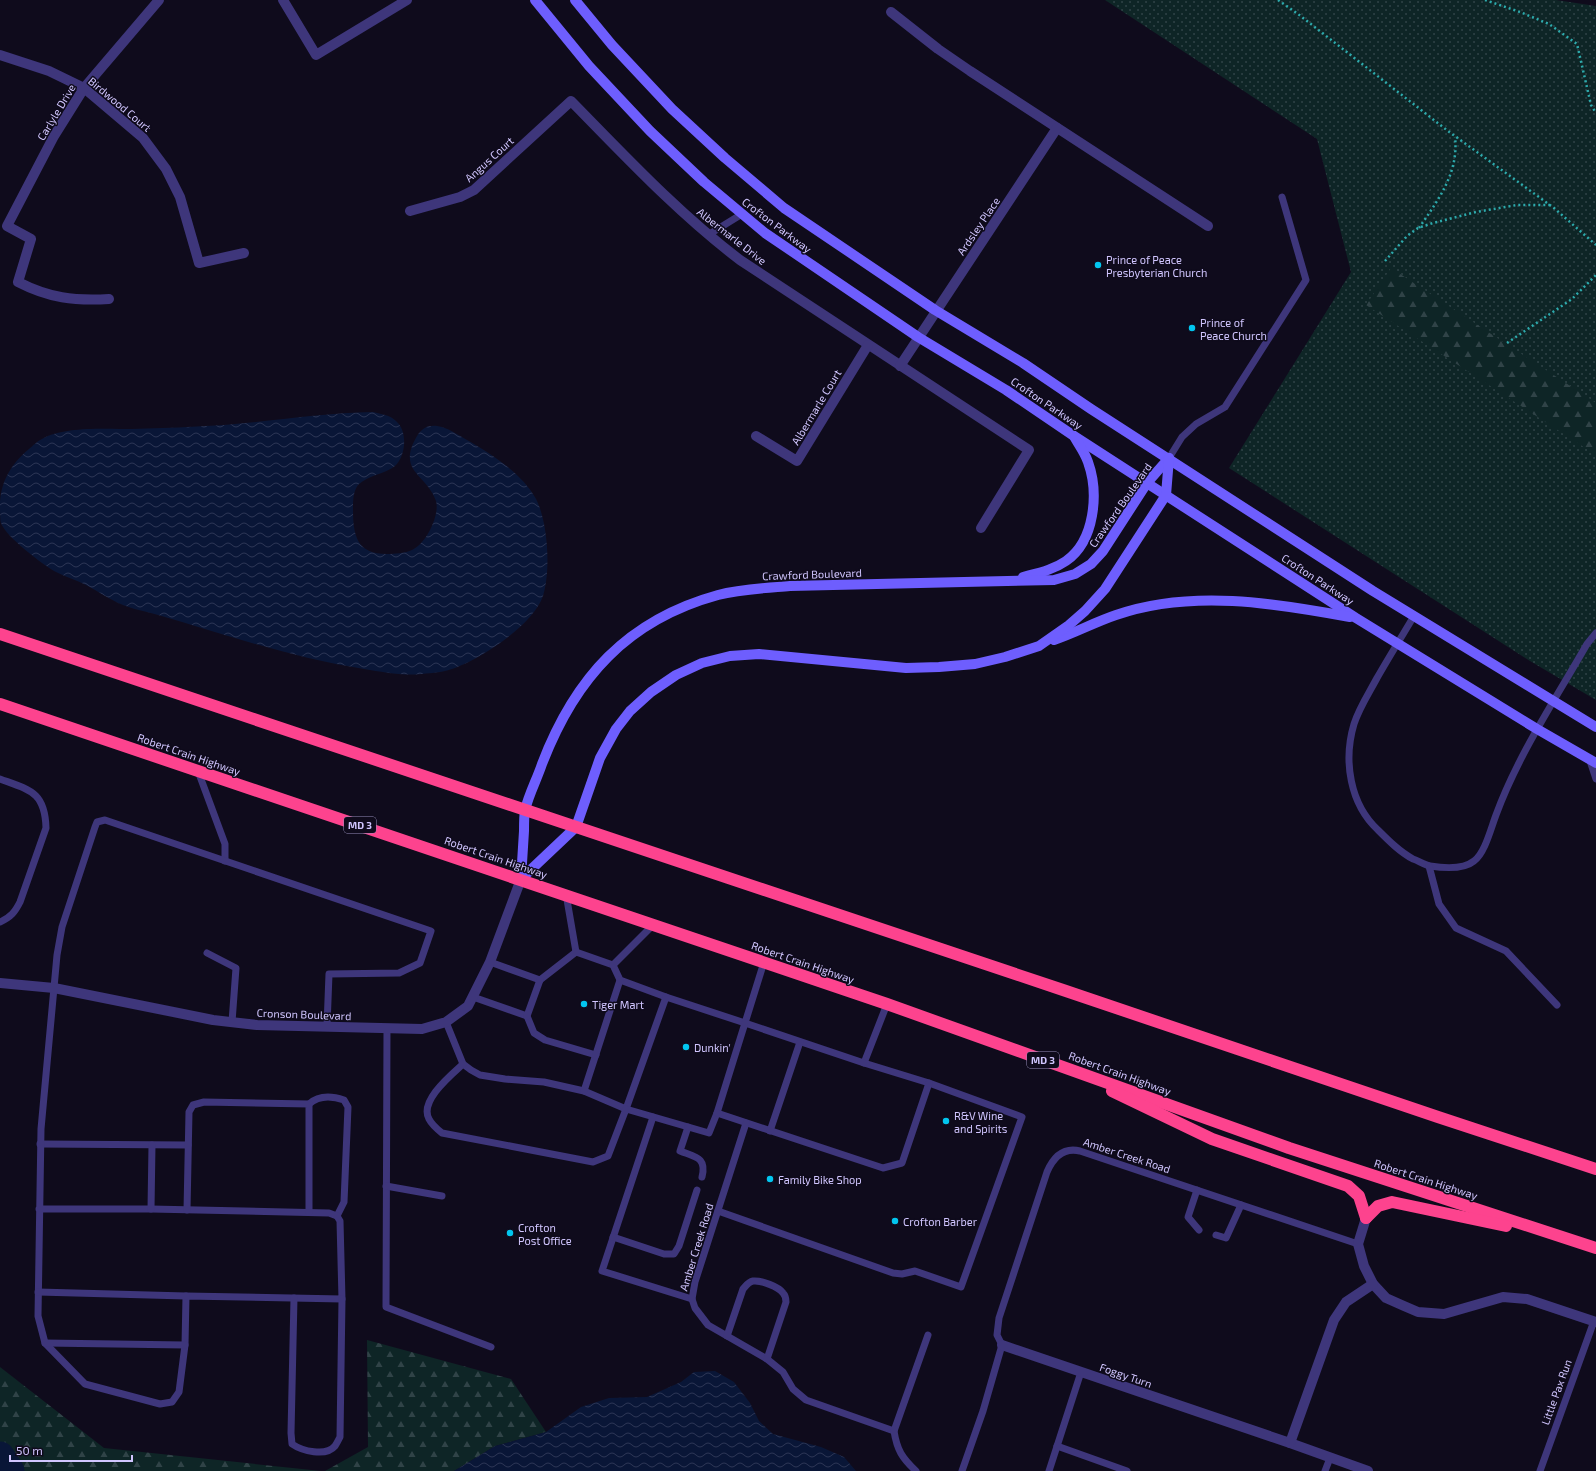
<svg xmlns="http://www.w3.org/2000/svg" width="1596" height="1471" font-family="'Exo 2',sans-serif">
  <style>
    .grass { fill: url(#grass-dots) }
    .forest { fill: url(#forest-firs) }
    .water { fill: url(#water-waves) }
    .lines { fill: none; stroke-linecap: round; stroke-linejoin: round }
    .river { stroke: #091637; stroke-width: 29 }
    .path { stroke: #2daaac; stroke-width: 2.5; stroke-dasharray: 2 3; stroke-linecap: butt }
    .lane { stroke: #3e367b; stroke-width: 7 }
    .street { stroke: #3e367b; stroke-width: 10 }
    .secondary { stroke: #6e5efe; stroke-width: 10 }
    .highway { stroke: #fd438e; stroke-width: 12 }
    .poi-dot { fill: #02c6ef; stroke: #0f0b1c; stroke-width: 1.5 }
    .labels { text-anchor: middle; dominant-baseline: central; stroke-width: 3; stroke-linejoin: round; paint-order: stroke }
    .shield { fill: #0f0b1c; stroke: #978ebb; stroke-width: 1 }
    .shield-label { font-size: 10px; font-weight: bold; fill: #d1c6ff }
    .street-label { font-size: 11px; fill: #d1c6ff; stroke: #0f0b1c }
    .poi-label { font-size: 11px; fill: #d1c6ff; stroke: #0f0b1c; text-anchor: start }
  </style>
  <defs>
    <pattern id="grass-dots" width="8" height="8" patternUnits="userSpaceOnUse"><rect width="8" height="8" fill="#0e2526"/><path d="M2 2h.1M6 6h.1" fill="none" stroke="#304347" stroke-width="1.8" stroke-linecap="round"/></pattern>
    <pattern id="forest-firs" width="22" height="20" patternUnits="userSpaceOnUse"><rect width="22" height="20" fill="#0e2526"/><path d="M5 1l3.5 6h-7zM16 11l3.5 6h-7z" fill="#304347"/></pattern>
    <pattern id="water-waves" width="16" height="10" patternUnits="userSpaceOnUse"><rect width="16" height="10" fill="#091637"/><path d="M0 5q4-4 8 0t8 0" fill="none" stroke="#2c3655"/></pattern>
  </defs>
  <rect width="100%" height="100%" fill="#0f0b1c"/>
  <path class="grass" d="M1105 0H1556L1596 6V700L1530 661 1229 468 1351 272 1317 139Z"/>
  <g class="forest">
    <path d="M1391 268 1596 403V455L1366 305Z"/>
    <path d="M367 1340 511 1379 546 1432 495 1446 454 1471H325L368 1447Z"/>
    <path d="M0 1367 104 1448 321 1471H0Z"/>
  </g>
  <g class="water">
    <path d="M373 412C381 414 390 415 396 421 408 431 406 456 395 466 385 474 368 475 358 485 353 492 353 501 353 509 353 536 357 554 387 554 394 554 406 553 412 550 426 544 440 515 436 501 427 474 396 472 417 436 422 428 428 425 437 426 447 427 458 435 467 440 490 453 523 474 536 499 548 522 551 571 543 596 533 625 482 658 455 668 445 672 432 673 422 674 402 676 383 672 364 669 306 660 251 643 195 626 179 621 163 616 147 612 139 610 130 608 123 605 110 600 98 591 86 585 76 580 66 577 56 572 43 565 5 536 1 523 0 520 0 508 0 506 0 482 11 464 29 449 33 446 37 441 42 439 63 426 108 429 132 429 163 428 194 427 224 425 274 421 323 413 373 412Z"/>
    <path d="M715 1371 734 1382 750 1403 759 1421 773 1434 821 1447 844 1457 856 1471H454L495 1446 546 1432 581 1407 609 1398 647 1397 681 1382 694 1372Z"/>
  </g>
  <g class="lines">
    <path class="river" d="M0 1456 10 1471"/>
    <g class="path">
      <path d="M1278 0 1298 14 1448 131 1554 208 1596 245"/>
      <path d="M1485 0 1520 12 1549 24 1577 44 1591 105 1596 113"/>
      <path d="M1419 228C1438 200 1459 173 1455 137"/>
      <path d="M1385 261 1407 236 1418 228 1433 223 1476 212 1517 205H1550"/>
      <path d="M1507 343 1572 299 1596 275"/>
    </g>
    <g class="lane">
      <path d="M708 235 742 214"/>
      <path d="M1169 458 1182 437 1196 424 1225 407 1306 280 1282 197"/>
      <path d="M1414 616C1402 636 1389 657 1377 678 1369 693 1359 708 1354 724 1343 761 1350 804 1378 830 1389 841 1400 852 1413 859 1419 861 1424 865 1430 866 1443 868 1463 870 1474 861 1485 853 1491 828 1496 815 1518 755 1555 700 1587 644L1596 633"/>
      <path d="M1590 761 1596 779"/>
      <path d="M198 771 225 844V861"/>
      <path d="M0 779C30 790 45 792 46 828L20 902C15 912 11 917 0 922"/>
      <path d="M1429 866 1439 904 1456 928 1506 951 1557 1005"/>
      <path d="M566 894 576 952"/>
      <path d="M207 953 236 968 232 1022"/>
      <path d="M490 962 540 980 576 952 613 965 620 980 666 997"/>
      <path d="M613 965 654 924"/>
      <path d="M473 997 527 1016 534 1033 545 1040 596 1055"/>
      <path d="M527 1016 540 980"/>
      <path d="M446 1022 463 1064 471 1070 480 1075 505 1079 544 1082 584 1091 626 1109 666 997 745 1023 764 962"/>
      <path d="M387 1028 386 1307 491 1347"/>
      <path d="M864 1063 887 1004"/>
      <path d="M463 1064C451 1075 419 1101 429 1119 432 1125 437 1129 442 1133L593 1162 608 1156 626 1109 709 1133 717 1113 745 1023 864 1063 929 1083 1022 1117 961 1287 915 1271 902 1274 893 1273 718 1211"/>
      <path d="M584 1091 620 980"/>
      <path d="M309 1104C319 1095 332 1096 344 1100L348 1107 344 1202 337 1216"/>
      <path d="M717 1113 883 1168 902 1163 929 1083"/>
      <path d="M653 1117 602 1271 692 1299"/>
      <path d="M746 1123 695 1282 692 1299 695 1308 708 1325 767 1359 783 1372 793 1389 806 1400 894 1431"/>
      <path d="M688 1127 680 1151C695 1157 707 1157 702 1177"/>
      <path d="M770 1131 800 1042"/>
      <path d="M40 1144 188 1145"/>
      <path d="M386 1186 442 1196"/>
      <path d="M1197 1190 1188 1217 1199 1230"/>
      <path d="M39 1209H151L329 1213 337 1216 340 1221 342 1299 186 1296 185 1345 179 1392 172 1402 160 1404 85 1384 45 1343 38 1316 41 1129 57 955 62 927 95 827 97 822 105 820 431 931 420 963 399 973 329 974 327 1026"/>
      <path d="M151 1209 152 1145"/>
      <path d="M187 1210 189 1112 193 1105 204 1102 309 1104V1212"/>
      <path d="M1216 1235 1226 1238 1241 1205"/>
      <path d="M613 1237 664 1254H674L679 1246 697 1190"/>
      <path d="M38 1292 186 1296"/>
      <path d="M294 1298 291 1433 292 1444C302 1451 326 1457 335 1446 337 1443 339 1439 340 1437L342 1299"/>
      <path d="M727 1336 743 1289C746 1286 748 1282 753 1281 761 1280 779 1287 783 1293 786 1296 786 1299 786 1302L767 1359"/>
      <path d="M45 1343 185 1345"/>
      <path d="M1057 1446 1127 1471"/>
      <path d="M916 1471C902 1458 897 1450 894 1431L928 1335"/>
      <path d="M962 1471 983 1411 1002 1345 997 1335 999 1318 1047 1172C1053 1158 1063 1147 1080 1151L1358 1244"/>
      <path d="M1049 1471 1081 1372"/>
      <path d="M1325 1471 1330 1458"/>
      <path d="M1540 1471 1594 1321"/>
    </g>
    <g class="street">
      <path d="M283 0 316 55 407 0"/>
      <path d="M891 12 938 49 970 71 1208 226"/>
      <path d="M0 55 49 71 84 88 143 138 166 169 180 197 199 263 244 253"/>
      <path d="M410 211 460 197 474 190 571 101C625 156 678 213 740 260L1029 450 981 528"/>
      <path d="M109 299C74 301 49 298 18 282L31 239 7 226 54 136 84 88 159 0"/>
      <path d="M900 366 1057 128"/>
      <path d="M756 436 797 461 868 345"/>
      <path d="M0 983 54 988 213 1020 257 1025 422 1029 446 1022 468 1006 490 962 521 879"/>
      <path d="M1366 1218 1358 1244 1364 1266 1373 1284 1386 1298 1404 1306 1418 1312 1444 1314 1503 1297 1527 1299 1596 1322"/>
      <path d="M1002 1345 1290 1443 1368 1471"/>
      <path d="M1290 1443 1334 1320 1346 1302 1373 1284"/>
    </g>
    <g class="secondary">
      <path d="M535 0 589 66 650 131 704 182 765 233 918 337 1006 390 1074 436 1356 618 1537 729 1596 763"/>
      <path d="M575 0 612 45 672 109 725 158 784 208 935 310 1023 363 1091 409 1373 591 1596 727"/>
      <path d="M1023 577C1038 573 1053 570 1066 561 1095 541 1099 493 1088 462 1085 453 1079 445 1075 438"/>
      <path d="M1054 640C1075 633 1095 622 1116 615 1191 589 1274 603 1350 617"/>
      <path d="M521 879C522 863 523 847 524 831 524 824 524 816 525 810 529 794 537 779 542 764 575 678 627 620 718 595 741 589 766 588 790 586L1054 580 1075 574 1091 564 1103 551 1147 483 1169 458"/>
      <path d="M521 879 576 827 600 758 616 729 630 711 651 692 676 675 702 663 730 656 759 654 906 668 939 667 975 664 1005 657 1039 646 1069 625 1085 611 1105 589 1166 495 1169 458"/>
    </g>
    <g class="highway">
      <path d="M0 634 1063 990 1438 1117 1596 1169"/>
      <path d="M0 704 887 1004 1289 1148 1596 1248"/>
      <path d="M1112 1091 1212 1139 1348 1186 1359 1196 1366 1218"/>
      <path d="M1366 1218 1378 1206 1392 1202 1506 1226"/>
    </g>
  </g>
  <g class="poi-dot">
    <circle cx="1098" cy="265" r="4"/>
    <circle cx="1192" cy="328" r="4"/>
    <circle cx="584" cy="1004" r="4"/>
    <circle cx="686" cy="1047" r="4"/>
    <circle cx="946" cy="1121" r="4"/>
    <circle cx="770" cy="1179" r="4"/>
    <circle cx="895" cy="1221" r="4"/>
    <circle cx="510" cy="1233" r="4"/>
  </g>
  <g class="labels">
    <g class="shield">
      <rect x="344" y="817" width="32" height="16" rx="3"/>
      <rect x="1027" y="1052" width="32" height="16" rx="3"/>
    </g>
    <g class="shield-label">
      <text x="360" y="825">MD 3</text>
      <text x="1043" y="1060">MD 3</text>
    </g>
    <g class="street-label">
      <text transform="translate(120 104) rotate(40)">Birdwood Court</text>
      <text transform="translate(56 112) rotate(-59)">Carlyle Drive</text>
      <text transform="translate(489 159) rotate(-42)">Angus Court</text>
      <text transform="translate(777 225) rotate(37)">Crofton Parkway</text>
      <text transform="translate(978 226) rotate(-56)">Ardsley Place</text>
      <text transform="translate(732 236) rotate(38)">Albermarle Drive</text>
      <text transform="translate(1047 403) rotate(34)">Crofton Parkway</text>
      <text transform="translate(816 407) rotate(-59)">Albermarle Court</text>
      <text transform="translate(1120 505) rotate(-55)">Crawford Boulevard</text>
      <text transform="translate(812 574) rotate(-2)">Crawford Boulevard</text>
      <text transform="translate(1318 579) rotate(33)">Crofton Parkway</text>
      <text transform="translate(189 754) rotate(19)">Robert Crain Highway</text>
      <text transform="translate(496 857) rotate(19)">Robert Crain Highway</text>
      <text transform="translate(803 962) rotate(19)">Robert Crain Highway</text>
      <text transform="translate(304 1014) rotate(2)">Cronson Boulevard</text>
      <text transform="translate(1120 1073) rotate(20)">Robert Crain Highway</text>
      <text transform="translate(1127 1155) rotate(18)">Amber Creek Road</text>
      <text transform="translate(1426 1179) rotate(18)">Robert Crain Highway</text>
      <text transform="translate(696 1247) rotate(-73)">Amber Creek Road</text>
      <text transform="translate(1126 1375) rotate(19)">Foggy Turn</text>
      <text transform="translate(1556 1392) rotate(-70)">Little Pax Run</text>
    </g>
    <g class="poi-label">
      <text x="1106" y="259">Prince of Peace<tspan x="1106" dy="13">Presbyterian Church</tspan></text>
      <text x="1200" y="322">Prince of<tspan x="1200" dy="13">Peace Church</tspan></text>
      <text x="592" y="1004">Tiger Mart</text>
      <text x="694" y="1047">Dunkin'</text>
      <text x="954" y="1115">R&amp;V Wine<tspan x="954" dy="13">and Spirits</tspan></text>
      <text x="778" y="1179">Family Bike Shop</text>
      <text x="903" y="1221">Crofton Barber</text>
      <text x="518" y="1227">Crofton<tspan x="518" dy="13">Post Office</tspan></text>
    </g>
  </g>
  <path d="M10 1455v6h122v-6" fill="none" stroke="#d1c6ff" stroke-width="2"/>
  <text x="16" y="1455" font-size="12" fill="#d1c6ff" stroke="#0f0b1c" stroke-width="3" paint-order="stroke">50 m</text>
</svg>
